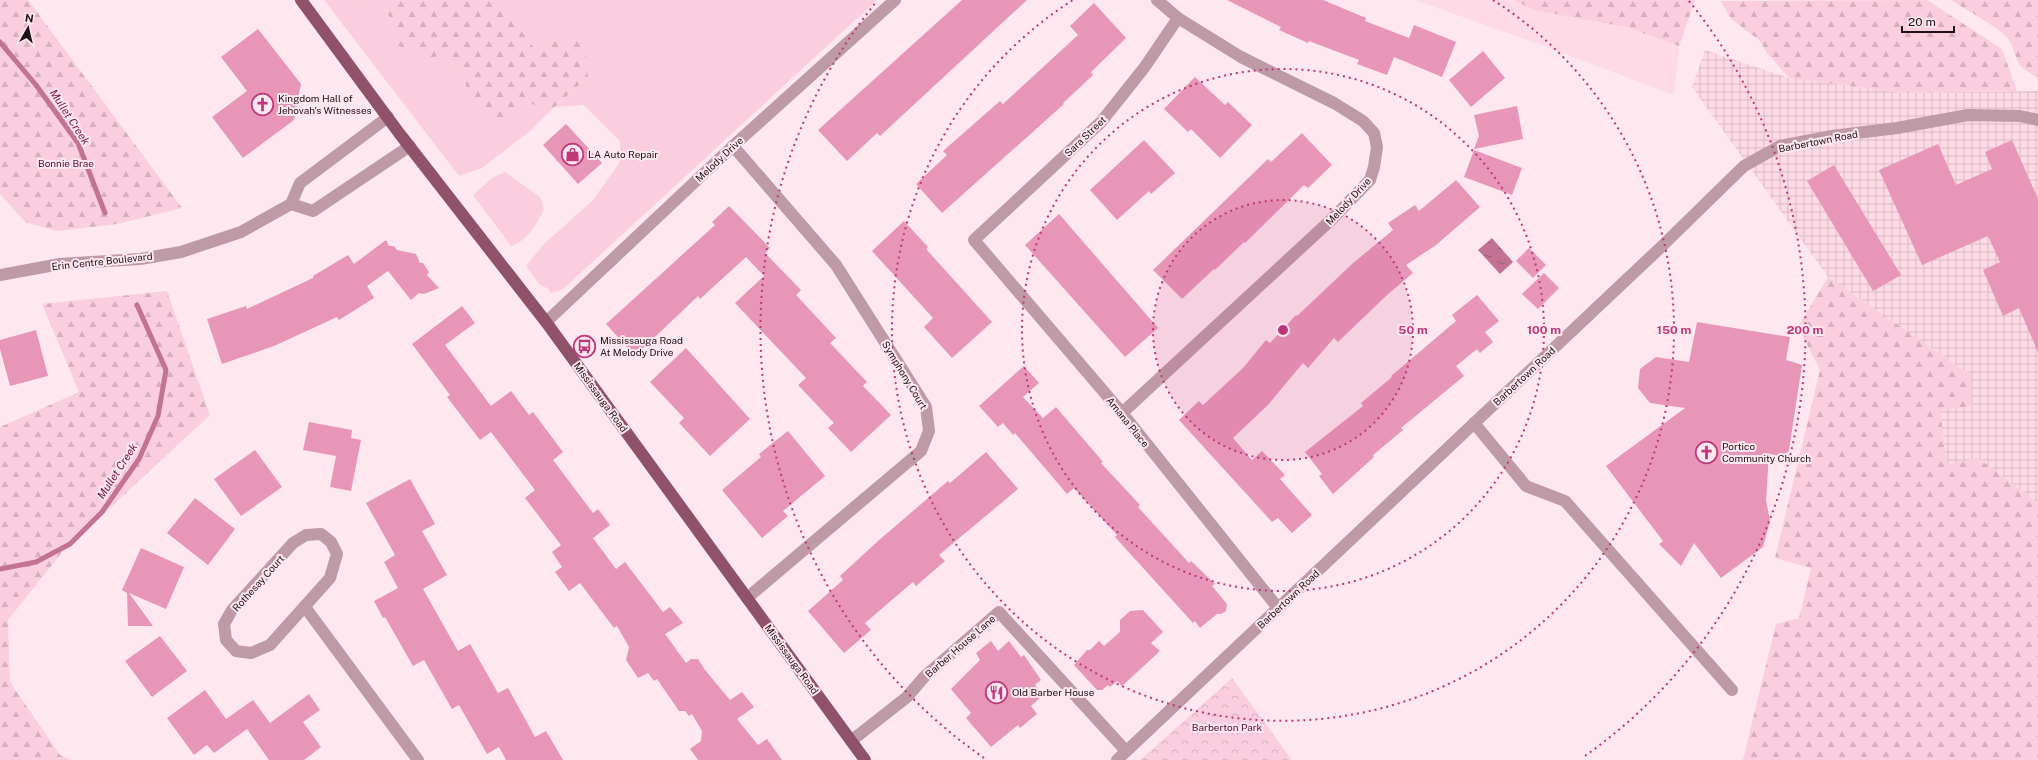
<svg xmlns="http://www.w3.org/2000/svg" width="2038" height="760" font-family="'Public Sans',sans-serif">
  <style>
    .built { fill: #fed9e6 }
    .industrial { fill: url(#industrial-grid) }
    .grass { fill: #facede }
    .forest { fill: url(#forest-firs) }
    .park { fill: url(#park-crowns) }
    .water { fill: url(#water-ripples) }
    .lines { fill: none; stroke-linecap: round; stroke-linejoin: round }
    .stream { stroke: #c27393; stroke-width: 5 }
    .building { fill: #e896b7 }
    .minor { stroke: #be99a6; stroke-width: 12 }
    .major { stroke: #90516b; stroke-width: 12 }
    .ring { fill: none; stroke: #bd3779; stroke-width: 2; stroke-dasharray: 2 4 }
    .labels { text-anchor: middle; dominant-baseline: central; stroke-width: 4; stroke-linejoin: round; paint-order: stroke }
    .poi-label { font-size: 10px; fill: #1f1217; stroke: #fee7ef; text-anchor: start }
    .street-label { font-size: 10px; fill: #1f1217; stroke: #fee7ef }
    .park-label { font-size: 10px; fill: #550d32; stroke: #fee7ef }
    .water-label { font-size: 11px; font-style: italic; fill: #741546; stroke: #fee7ef }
    .centre { fill: #bd3779; stroke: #fee7ef; stroke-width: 2 }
    .ring-label { font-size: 12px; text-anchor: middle; font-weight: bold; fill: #bd3779; stroke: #fee7ef; stroke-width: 4; stroke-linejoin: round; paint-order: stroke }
  </style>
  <defs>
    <pattern id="industrial-grid" width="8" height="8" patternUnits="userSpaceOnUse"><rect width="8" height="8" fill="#fed9e6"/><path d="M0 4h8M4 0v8" fill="none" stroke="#d9b9c5"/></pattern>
    <pattern id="forest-firs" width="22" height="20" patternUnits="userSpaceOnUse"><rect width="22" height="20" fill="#facede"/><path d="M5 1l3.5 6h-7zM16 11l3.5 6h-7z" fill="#d6b0be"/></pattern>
    <pattern id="park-crowns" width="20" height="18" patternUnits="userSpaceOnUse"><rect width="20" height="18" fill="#facede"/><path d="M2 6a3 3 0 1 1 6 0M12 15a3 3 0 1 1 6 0" fill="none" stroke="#d6b0be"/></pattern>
    <pattern id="water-ripples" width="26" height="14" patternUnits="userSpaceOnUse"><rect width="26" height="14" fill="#c27393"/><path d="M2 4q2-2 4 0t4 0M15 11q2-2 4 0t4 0" fill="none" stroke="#9d5d77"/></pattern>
  </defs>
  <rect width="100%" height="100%" fill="#fee7ef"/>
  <path class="built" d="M1415 0H1514L1533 10 1626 27 1679 46 1674 95 1544 46Z"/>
  <path class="industrial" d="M1705 50 1789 78 1903 93 2038 91V503L1978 458 1947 466 1940 410 1971 375 1828 277 1692 87Z"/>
  <g class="grass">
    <path d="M324 0H342V3L380 1 389 16 397 45 441 55 466 73V89L524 100 549 112 530 131 482 168 459 176Z"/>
    <path d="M498 0H877L562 290 550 293 549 289 540 285 526 266 544 244 593 200 620 162V141L584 105 555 107 588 77 558 38 535 49Z"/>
    <path d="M505 172 540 197 544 209C536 225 528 240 511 246L473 195 492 178Z"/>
  </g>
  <g class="forest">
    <path d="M0 0H28L182 208 117 224 57 231 25 222 0 194Z"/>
    <path d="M342 0H498L535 49 558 38 584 39 588 77 549 112 524 100 499 121 466 89V73L441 55 427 59 397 45 389 16 380 1 342 3Z"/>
    <path d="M1514 0H1695L1679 46 1626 27 1533 10Z"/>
    <path d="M1927 0 2002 49 2017 91 1903 93 1789 78 1767 53 1759 40 1731 19 1721 1Z"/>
    <path d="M1951 0H2038V77C2006 64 2022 49 2003 34 1988 21 1968 11 1951 0Z"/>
    <path d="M1828 277 1971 375 1972 406 1940 410 1947 465 1978 458 2038 503V760H1743L1776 624 1799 618 1811 568 1775 558 1820 370 1798 327Z"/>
    <path d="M167 291 210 415 63 551 8 620 10 682 60 755 70 760H0V427L79 392 42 304Z"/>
  </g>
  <path class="park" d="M1232 678 1292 760H1140Z"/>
  <path class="water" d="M1492 238 1513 262 1500 274 1478 250Z"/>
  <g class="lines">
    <g class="stream">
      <path d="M0 42 36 85 78 143 105 213"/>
      <path d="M0 569 36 562 70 544 102 512 139 459 158 416 166 370 137 305"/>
    </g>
  </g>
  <g class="building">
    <path d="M962 0H1027L880 136 877 133 847 161 818 130Z"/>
    <path d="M1227 0H1323L1366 18 1365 21 1409 38 1414 25 1456 42 1442 77 1394 57 1387 75 1357 64 1359 60 1309 41 1308 43 1279 30 1281 27Z"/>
    <path d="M1094 3 1126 38 1091 72 1093 75 1063 103 1064 104 942 213 916 184 947 155 943 151 1000 101 1003 104 1078 35 1070 26Z"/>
    <path d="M258 29 301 84 294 120 243 158 212 117 247 91 221 57Z"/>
    <path d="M1483 51 1505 78 1471 107 1449 80Z"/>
    <path d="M1195 77 1225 105 1228 102 1252 125 1220 158 1191 129 1188 132 1164 109Z"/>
    <path d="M1517 106 1523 139 1474 149 1479 136 1474 115Z"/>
    <path d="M566 124 602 163 578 184 543 145Z"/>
    <path d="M1302 133 1332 165 1308 188 1304 185 1245 243 1244 242 1215 270 1214 269 1182 299 1153 270 1268 159 1271 162Z"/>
    <path d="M1144 140 1175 173 1151 194 1149 191 1117 220 1090 190Z"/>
    <path d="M2012 140 2038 199V352L2019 308 2003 316 1983 270 2000 262 1988 236 1922 265 1879 170 1938 144 1956 185 1992 169 1985 152Z"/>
    <path d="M1474 150 1522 168 1512 195 1464 177Z"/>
    <path d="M1834 165 1901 275 1873 291 1807 181Z"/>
    <path d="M1456 180 1480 207 1436 245 1406 265 1413 273 1387 295 1338 342 1334 338 1308 368 1303 363 1268 405 1233 438 1252 460 1262 451 1285 475 1280 479 1312 515 1292 533 1278 518 1272 522 1179 420 1199 401 1203 405 1243 368 1266 340 1270 343 1296 315 1297 316 1352 264 1393 230 1388 223 1415 205 1419 211Z"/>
    <path d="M729 206 770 248 765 253 801 290 796 295 836 338 830 343 867 382 863 386 891 415 851 452 828 428 834 423 798 385 806 378 735 303 764 276 746 257 700 299 698 296 635 356 606 324 715 225 712 222Z"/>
    <path d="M1059 214 1158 328 1125 357 1025 245Z"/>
    <path d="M904 221 928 247 926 249 992 322 952 358 924 327 933 318 872 251Z"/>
    <path d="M386 240 389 246H394L397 250 416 254 420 263H423L429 272 427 275 439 288 424 294 419 293 411 300 388 271 367 286 374 298 339 320 337 317 274 346 222 364 207 319 246 306 247 309 313 278V276L348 255 354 264Z"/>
    <path d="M1529 248 1546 265 1533 278 1516 261Z"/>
    <path d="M1544 273 1559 288 1538 309 1522 294Z"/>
    <path d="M1477 295 1499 321 1485 332 1493 342 1480 353 1477 349 1456 366 1464 376 1401 428 1403 430 1373 455 1374 457 1333 494 1319 476 1322 474 1305 452 1363 406 1361 403 1392 377 1391 376 1456 321 1452 315Z"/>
    <path d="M462 306 475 323 445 345 491 406 511 391 529 415 533 412 563 452 553 460 593 513 598 509 610 525 593 538 616 569 625 562 663 612 670 607 683 623 665 634 686 663 691 659H698L705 670 730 700 742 692 754 707 737 719 758 745 767 739 782 760H698L690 749 701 741 702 731 692 714 689 716 685 711H679L657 679 654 681 648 673 638 678 626 660 629 647 617 626 614 628 580 583 569 591 555 572 562 567 552 552 561 545 525 498 535 490 491 432 480 440 447 397 450 395 412 344Z"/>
    <path d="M1697 322 1790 337 1786 360 1802 365 1789 450 1786 455 1782 456 1769 454 1766 500 1770 521 1763 547 1721 578 1694 543 1681 566 1659 544 1663 541 1606 466 1685 408 1650 403 1638 388 1640 369 1656 357 1689 362Z"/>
    <path d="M36 330 48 376 10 386 0 349V340Z"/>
    <path d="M686 348 750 419 710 456 679 423 684 418 650 382Z"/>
    <path d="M1024 366 1039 383 1023 397 1043 418 1056 407 1103 462 1101 463 1140 505 1138 507 1189 563 1191 561 1215 584 1212 586 1227 604 1226 611 1221 614H1217L1200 628 1195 621 1193 623 1115 537 1117 535 1074 488 1067 494 1015 433 1013 435 1003 423 998 427 979 406Z"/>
    <path d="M309 422 352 430 351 438 361 440 351 491 330 487 336 456 303 450Z"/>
    <path d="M788 431 825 476 783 511 788 516 762 538 722 490 761 457 759 454Z"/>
    <path d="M255 450 282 487 241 516 214 479Z"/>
    <path d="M986 452 1018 489 939 555 945 561 916 586 913 582 865 623 871 630 844 653 808 611 843 580 840 576 878 541 948 481 950 483Z"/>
    <path d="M410 479 435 524 422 531 447 575 423 589 458 651 470 644 498 693 508 688 535 737 546 731 563 760H506L499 747 487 754 459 705 452 709 424 660 413 666 385 617 383 618 374 601 398 588 384 562 395 555 366 503Z"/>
    <path d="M195 498 235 529 208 565 167 533Z"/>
    <path d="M141 548 184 567 166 609 129 593 153 626H128L127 593 122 590Z"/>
    <path d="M1143 610 1163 632 1151 643 1160 651 1122 686 1117 681 1110 687 1108 685 1102 690H1097L1074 665 1087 650H1090L1099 641 1104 646 1120 632V620L1130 611Z"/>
    <path d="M160 636 187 671 152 697 125 661Z"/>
    <path d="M991 641 998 651 1009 641 1021 657 1024 655 1041 680 1035 685 1043 695 1031 706 1037 714 1020 728 1018 725 991 747 966 718 971 713 951 689 980 660 976 653Z"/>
    <path d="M205 690 226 719 253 700 270 723 309 694 320 710 303 722 321 747 304 760H269L247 729 214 753 207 745 194 755 167 718Z"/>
  </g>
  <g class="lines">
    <g class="minor">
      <path d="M1178 18 1144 68 1101 122 974 240 1122 413 1278 608"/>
      <path d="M733 146 836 265 926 407 929 431 921 451 747 598"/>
      <path d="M291 204 313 211 410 146"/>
      <path d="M0 275 60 264 140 259 181 252 241 232 291 204 300 183 388 117"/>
      <path d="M546 322 733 146 895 0"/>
      <path d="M1122 413 1332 219 1370 180 1374 167 1377 147 1374 133 1363 121 1334 103 1241 57 1178 18 1157 0"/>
      <path d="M1474 423 1526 486 1565 501 1732 690"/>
      <path d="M321 534 331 542 337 554 330 578 270 645 251 653 236 651 226 640 224 624 232 610 293 543 306 535Z"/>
      <path d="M305 607 418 760"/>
      <path d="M851 741 907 697 924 677 999 612 1126 751"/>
      <path d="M1117 760 1660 248 1744 166 1780 146 1832 136 1897 128 1968 115 2020 116 2038 120"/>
    </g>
    <path class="major" d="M301 0 399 133 546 322 865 760"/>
  </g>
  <circle cx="1283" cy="330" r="130" fill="#bd3779" fill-opacity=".12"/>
  <g class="ring">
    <circle cx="1283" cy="330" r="130"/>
    <circle cx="1283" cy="330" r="261"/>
    <path d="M1493 0A391 391 0 1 1 1073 0"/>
    <path d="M984 758A522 522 0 0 1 877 1M1689 1A522 522 0 0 1 1582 758"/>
  </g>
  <defs>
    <symbol id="church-ring" viewBox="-11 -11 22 22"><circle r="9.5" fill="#fee7ef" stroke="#bd3779" stroke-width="1.5"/><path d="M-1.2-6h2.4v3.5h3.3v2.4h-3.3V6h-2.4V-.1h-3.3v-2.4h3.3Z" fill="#bd3779"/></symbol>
    <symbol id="shop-ring" viewBox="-11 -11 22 22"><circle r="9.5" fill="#fee7ef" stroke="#bd3779" stroke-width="1.5"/><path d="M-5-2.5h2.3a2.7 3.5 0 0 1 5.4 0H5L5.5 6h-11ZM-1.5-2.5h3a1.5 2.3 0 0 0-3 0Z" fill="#bd3779"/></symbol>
    <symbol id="bus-ring" viewBox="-11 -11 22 22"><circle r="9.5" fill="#fee7ef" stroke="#bd3779" stroke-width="1.5"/><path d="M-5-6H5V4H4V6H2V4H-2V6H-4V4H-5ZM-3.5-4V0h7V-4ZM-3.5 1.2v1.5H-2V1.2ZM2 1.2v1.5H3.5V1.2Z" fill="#bd3779"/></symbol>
    <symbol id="restaurant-ring" viewBox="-11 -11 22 22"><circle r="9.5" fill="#fee7ef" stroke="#bd3779" stroke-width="1.5"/><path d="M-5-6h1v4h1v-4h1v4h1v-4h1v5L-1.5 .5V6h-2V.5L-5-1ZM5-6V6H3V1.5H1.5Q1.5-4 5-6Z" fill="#bd3779"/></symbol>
  </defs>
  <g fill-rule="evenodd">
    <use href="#church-ring" x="250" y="92" width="25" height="25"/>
    <use href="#shop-ring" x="560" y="142" width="25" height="25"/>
    <use href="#bus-ring" x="572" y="334" width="25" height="25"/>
    <use href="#church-ring" x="1694" y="440" width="25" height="25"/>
    <use href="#restaurant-ring" x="984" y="680" width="25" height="25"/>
  </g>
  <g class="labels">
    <g class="poi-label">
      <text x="278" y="98">Kingdom Hall of<tspan x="278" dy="12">Jehovah's Witnesses</tspan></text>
      <text x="588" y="154">LA Auto Repair</text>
      <text x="600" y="340">Mississauga Road<tspan x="600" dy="12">At Melody Drive</tspan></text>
      <text x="1722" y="446">Portico<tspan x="1722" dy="12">Community Church</tspan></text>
      <text x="1012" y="692">Old Barber House</text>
    </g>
    <g class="street-label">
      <text transform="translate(1085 136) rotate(-44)">Sara Street</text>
      <text transform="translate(1818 141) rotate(-11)">Barbertown Road</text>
      <text transform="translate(719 159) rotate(-43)">Melody Drive</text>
      <text transform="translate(1348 201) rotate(-47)">Melody Drive</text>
      <text transform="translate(102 261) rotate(-6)">Erin Centre Boulevard</text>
      <text transform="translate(905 375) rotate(59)">Symphony Court</text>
      <text transform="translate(1524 376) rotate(-43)">Barbertown Road</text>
      <text transform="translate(601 397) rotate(54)">Mississauga Road</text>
      <text transform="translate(1128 422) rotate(51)">Amana Place</text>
      <text transform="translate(258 583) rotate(-48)">Rothesay Court</text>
      <text transform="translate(1288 599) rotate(-43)">Barbertown Road</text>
      <text transform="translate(960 646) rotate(-41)">Barber House Lane</text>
      <text transform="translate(792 659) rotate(54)">Mississauga Road</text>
    </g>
    <g class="park-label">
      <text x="66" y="163">Bonnie Brae</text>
      <text x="1227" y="727">Barberton Park</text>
    </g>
    <g class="water-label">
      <text transform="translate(70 117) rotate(57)">Mullet Creek</text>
      <text transform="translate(117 471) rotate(-57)">Mullet Creek</text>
    </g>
  </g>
  <circle cx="1283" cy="330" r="6" class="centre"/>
  <g class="ring-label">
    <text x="1413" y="334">50 m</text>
    <text x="1544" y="334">100 m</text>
    <text x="1674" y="334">150 m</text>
    <text x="1805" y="334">200 m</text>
  </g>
  <g transform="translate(28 28) rotate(8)" stroke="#fee7ef" stroke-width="3" paint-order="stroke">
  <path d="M0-3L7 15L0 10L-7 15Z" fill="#1f1217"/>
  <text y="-6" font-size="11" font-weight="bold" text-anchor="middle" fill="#1f1217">N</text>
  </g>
  <path d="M1902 26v6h52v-6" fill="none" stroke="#1f1217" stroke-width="2"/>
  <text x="1908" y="26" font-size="12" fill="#1f1217" stroke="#fee7ef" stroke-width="3" paint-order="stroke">20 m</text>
</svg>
